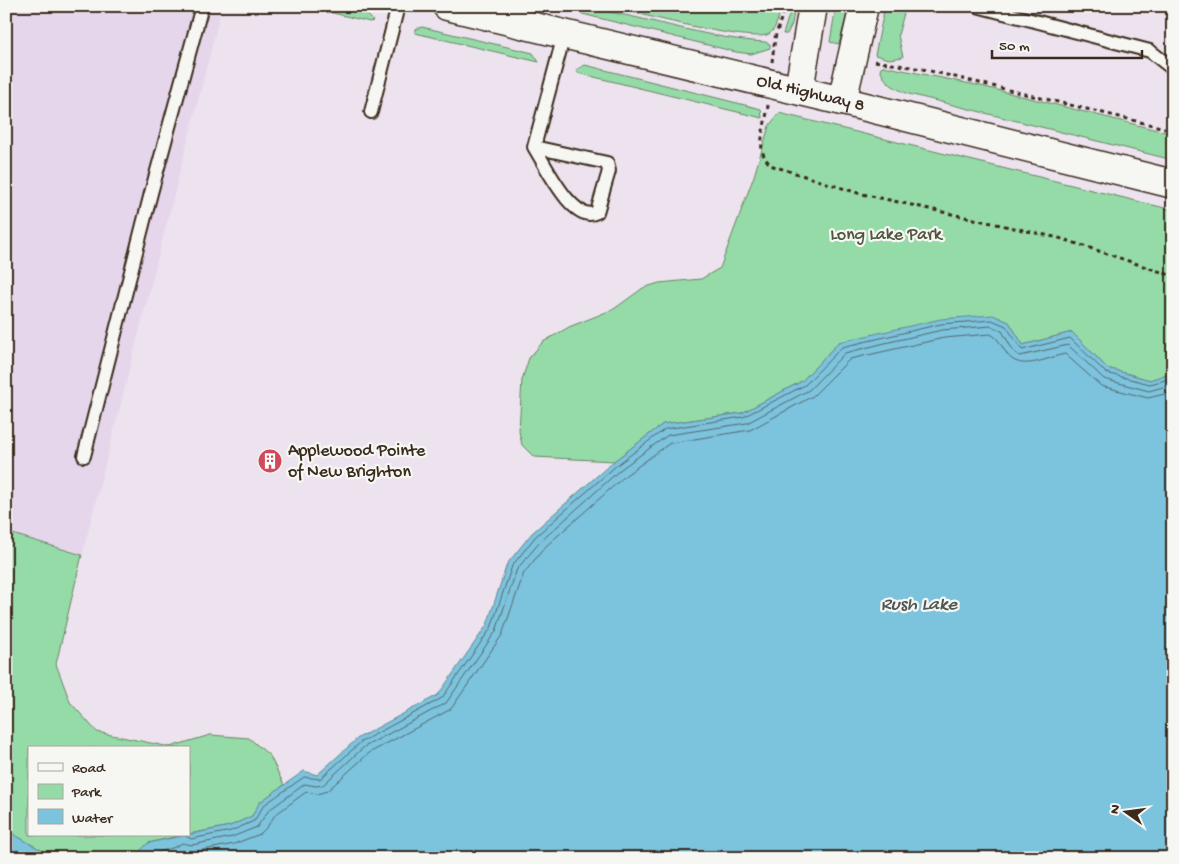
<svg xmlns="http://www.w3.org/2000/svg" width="1179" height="864" font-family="'Gochi Hand',sans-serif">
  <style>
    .built { fill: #e5d6eb }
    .green { fill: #95dba8; stroke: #688263 }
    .water { fill: #7cc3dd; stroke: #628691 }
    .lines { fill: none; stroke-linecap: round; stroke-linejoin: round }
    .shore { stroke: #55676a; stroke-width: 1 }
    .service-casing { stroke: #3b2a1e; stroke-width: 16 }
    .tertiary-casing { stroke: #3b2a1e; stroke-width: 31 }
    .path { stroke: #3b2a1e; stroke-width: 3; stroke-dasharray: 4 4; stroke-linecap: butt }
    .service { stroke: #f6f6f2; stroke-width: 12 }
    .tertiary { stroke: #f6f6f2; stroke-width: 28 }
    .labels { text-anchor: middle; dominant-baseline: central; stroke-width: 4.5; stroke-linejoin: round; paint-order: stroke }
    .street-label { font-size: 18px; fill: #3b2a1e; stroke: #f6f6f2 }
    .park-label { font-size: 18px; fill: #525640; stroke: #f6f6f2 }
    .poi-label { font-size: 18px; fill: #3b2a1e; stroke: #f6f6f2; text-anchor: start }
    .water-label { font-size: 19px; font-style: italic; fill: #4e5857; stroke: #f6f6f2 }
  </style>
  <rect width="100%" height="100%" fill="#ece3ee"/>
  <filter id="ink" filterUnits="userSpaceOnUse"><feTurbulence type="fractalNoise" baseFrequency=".02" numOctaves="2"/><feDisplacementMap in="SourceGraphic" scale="10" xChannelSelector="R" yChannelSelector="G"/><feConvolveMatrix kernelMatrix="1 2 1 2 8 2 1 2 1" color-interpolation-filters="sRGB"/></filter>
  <g filter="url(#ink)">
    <path class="built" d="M6 6H222L82 555 6 532Z"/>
    <g class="green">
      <path d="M304 6C323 6 362 3 373 21L370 22Z"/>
      <path d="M550 6C623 6 692 38 765 42L770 44V48L751 54 736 52Z"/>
      <path d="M607 6H781C779 14 777 29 769 34 753 44 632 12 607 6Z"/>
      <path d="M792 6H795L792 24 787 34H783Z"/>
      <path d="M836 6H849L839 44 830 42Z"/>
      <path d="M885 6H906L898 35 903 57 889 59 875 55Z"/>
      <path d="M422 27 533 53 539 62 415 33V29Z"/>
      <path d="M585 65 761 109 762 118 578 73 576 70Z"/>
      <path d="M883 66 981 86 1173 134V160L909 94C896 89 884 83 880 69Z"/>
      <path d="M779 113 1173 210V372L1150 380 1107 368 1072 332 1023 345 1009 322 839 342 802 381 742 413 663 424 614 461 534 457 522 445 519 431 522 380 529 358 543 342 569 327 614 309 643 288 659 283 701 279 720 268 754 176 769 126Z"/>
      <path d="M6 532 82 555 56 664 70 702 97 732 170 747 210 735 249 738 270 756 284 785 260 802 252 816 230 826 189 834V748H29V835H182L148 843 133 858H55L6 830Z"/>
    </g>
    <g class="water">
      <path d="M993 315 1009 322 1023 345 1072 332 1107 368 1150 380 1173 372V858H133L148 843 230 826 252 816 260 802 304 771 317 775 358 738 438 695 487 625 507 564 532 533 614 461 663 424 742 413 802 381 839 342 941 319Z"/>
      <path d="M6 830 55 858H6Z"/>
    </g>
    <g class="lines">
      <g class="shore">
        <path d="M184 835 191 839 231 831 254 821 264 805 304 777 320 779 361 742 442 698 491 628 512 566 535 537 617 465 665 429 743 417 805 385 842 347 941 324 992 320 1006 326 1022 350 1070 338 1106 373 1150 384 1173 378"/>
        <path d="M149 858C158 849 172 851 182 843L192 845 232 837 257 827 269 810 305 784 316 786 323 785 364 747 446 703 496 631 517 569 540 542 621 469 668 435 747 423 809 390 845 353 885 343 942 330 991 326 1002 331 1014 352 1020 356 1068 345 1104 379 1149 391 1173 384"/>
        <path d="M168 858 184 852H193L234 844 260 834 267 827 275 815 306 792 317 794 327 791 369 753 451 709 502 635 524 573 545 547 626 475 670 443 750 430 813 396 850 359 944 338 990 334C998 337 1000 344 1005 351 1018 374 1045 358 1065 354L1101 386 1148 398 1173 392"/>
      </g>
      <defs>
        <g id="service">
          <path d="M977 6 1150 51 1173 69"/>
          <path d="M518 23 522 6"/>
          <path d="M371 112 398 6"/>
          <path d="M534 147 607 163 609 171 597 212C573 225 545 164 534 147L564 35"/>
          <path d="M84 456 151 193 202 6"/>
        </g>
        <g id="tertiary">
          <path id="s1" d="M447 6 842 101 1173 184"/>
          <path d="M799 90 813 6"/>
          <path d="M842 101 864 6"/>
        </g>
      </defs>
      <use href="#service" class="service-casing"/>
      <use href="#tertiary" class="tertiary-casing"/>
      <g class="path">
        <path d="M875 61 922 69 1173 130"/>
        <path d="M772 62 775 38 785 6"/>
        <path d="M768 105C766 127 752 152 773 166L858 193 1063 239 1173 276"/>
      </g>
      <use href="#service" class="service"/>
      <use href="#tertiary" class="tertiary"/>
    </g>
  </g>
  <defs>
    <symbol id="building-disc" viewBox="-11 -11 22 22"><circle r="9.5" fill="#d1495b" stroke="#f6f6f2"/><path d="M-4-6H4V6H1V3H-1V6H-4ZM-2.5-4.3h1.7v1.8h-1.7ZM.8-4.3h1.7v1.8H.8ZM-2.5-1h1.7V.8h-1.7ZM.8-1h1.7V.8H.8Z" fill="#fff"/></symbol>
  </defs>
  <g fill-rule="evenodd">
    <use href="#building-disc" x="256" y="447" width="28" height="28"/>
  </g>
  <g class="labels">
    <g class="street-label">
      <text stroke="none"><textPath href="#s1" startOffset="374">Old Highway 8</textPath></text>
    </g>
    <g class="park-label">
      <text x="886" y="235">Long Lake Park</text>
    </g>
    <g class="poi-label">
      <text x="288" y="451">Applewood Pointe<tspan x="288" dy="21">of New Brighton</tspan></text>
    </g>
    <g class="water-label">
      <text x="919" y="605">Rush Lake</text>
    </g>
  </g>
  <rect width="1179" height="864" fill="none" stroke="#f6f6f2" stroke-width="25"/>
  <rect x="12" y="12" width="1154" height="839" fill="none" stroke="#3b2a1e" stroke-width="2" filter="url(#ink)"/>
  <rect x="28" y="746" width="162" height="90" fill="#f6f6f2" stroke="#aba49d"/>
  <rect x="38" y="763" width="25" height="8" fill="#f6f6f2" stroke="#aba49d"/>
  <text x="72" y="772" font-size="15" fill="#3b2a1e">Road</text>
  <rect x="38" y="784" width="25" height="15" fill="#95dba8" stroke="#aba49d"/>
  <text x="72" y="796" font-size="15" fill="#3b2a1e">Park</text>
  <rect x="38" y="809" width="25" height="15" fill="#7cc3dd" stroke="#aba49d"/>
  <text x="72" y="822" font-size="15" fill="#3b2a1e">Water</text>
  <g transform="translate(1126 812) rotate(284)" stroke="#f6f6f2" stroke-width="4" paint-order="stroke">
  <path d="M0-4L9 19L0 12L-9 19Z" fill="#3b2a1e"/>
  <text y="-8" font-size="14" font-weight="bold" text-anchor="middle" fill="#3b2a1e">N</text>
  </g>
  <path d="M992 50v8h150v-8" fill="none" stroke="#3b2a1e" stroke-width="2.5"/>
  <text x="999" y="50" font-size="15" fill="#3b2a1e" stroke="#f6f6f2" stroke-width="4" paint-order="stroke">50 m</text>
</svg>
